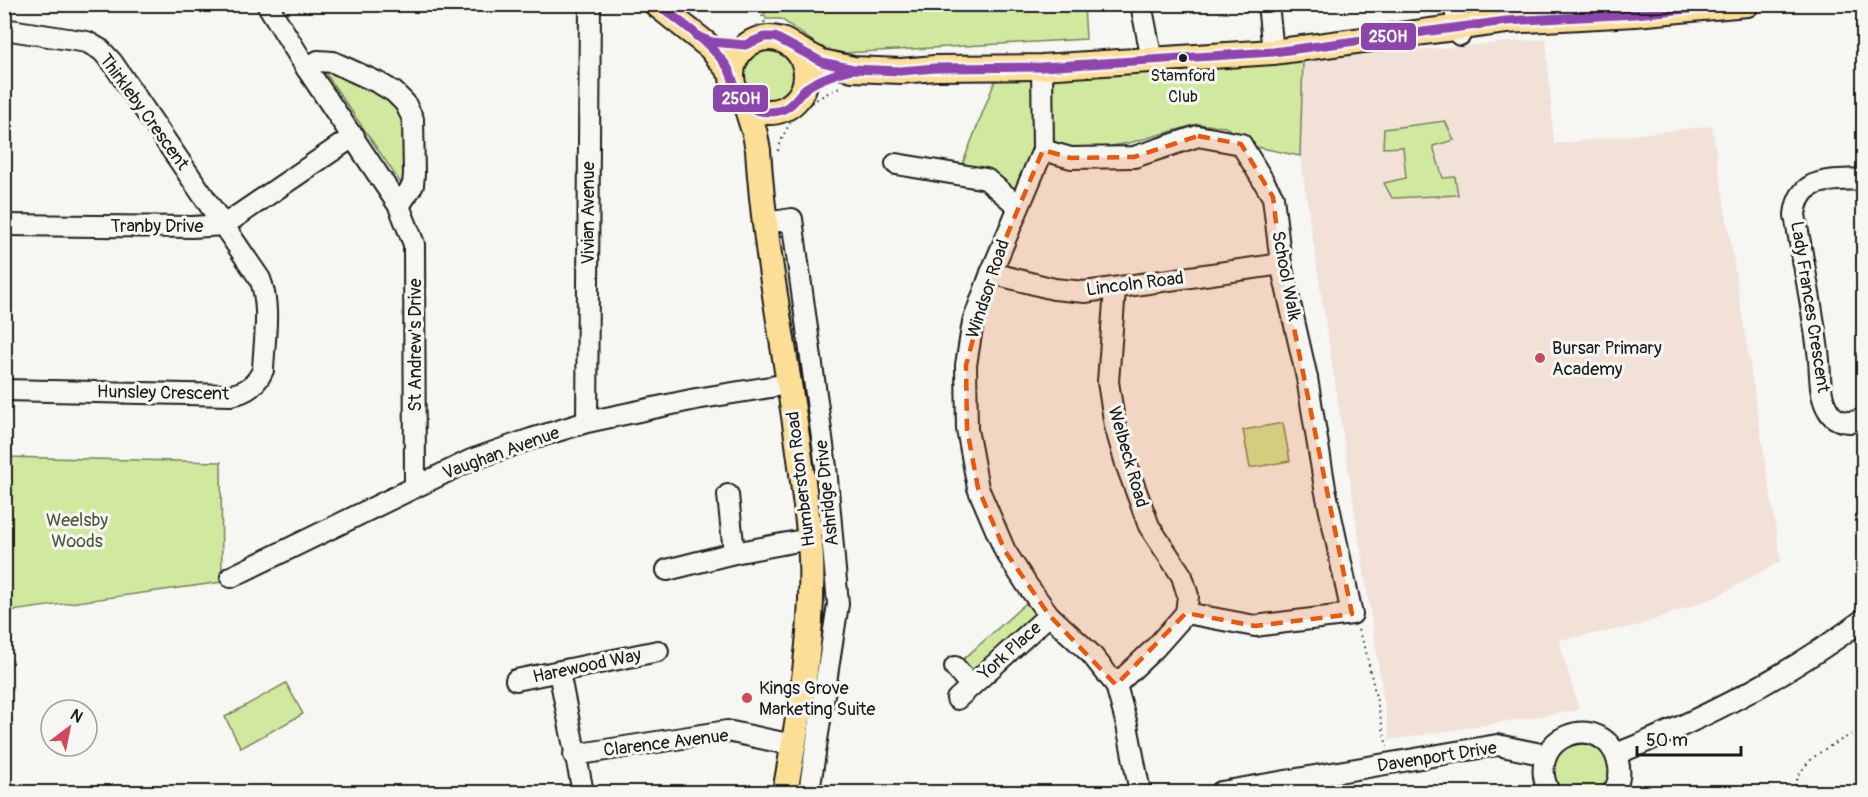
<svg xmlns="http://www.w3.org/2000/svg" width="1868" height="797" font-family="Pangolin,sans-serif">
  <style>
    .built { fill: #f1e1d7 }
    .green { fill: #d1e99e; stroke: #76825d; stroke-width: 1.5 }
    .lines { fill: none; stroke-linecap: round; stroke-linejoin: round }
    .minor-casing { stroke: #1c1c1c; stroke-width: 24 }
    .major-casing { stroke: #1c1c1c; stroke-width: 28 }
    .path { stroke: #1c1c1c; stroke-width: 2; stroke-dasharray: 1.5 4.5; stroke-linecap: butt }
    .minor { stroke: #f6f6f2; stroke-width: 20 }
    .major { stroke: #fcde96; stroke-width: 24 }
    .bus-1-casing { stroke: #f6f6f2; stroke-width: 14 }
    .bus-1 { stroke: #8e44ad; stroke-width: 9 }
    .marked { fill: #e8590c; fill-opacity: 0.2; stroke: #e8590c; stroke-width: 4.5; stroke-dasharray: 12 8; stroke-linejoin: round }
    .bus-dot { fill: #1c1c1c; stroke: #f6f6f2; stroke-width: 2 }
    .poi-dot { fill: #d1495b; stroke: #f6f6f2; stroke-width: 2 }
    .labels { text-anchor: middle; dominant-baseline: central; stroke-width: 6; stroke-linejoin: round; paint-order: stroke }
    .bus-label { font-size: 16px; fill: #1c1c1c; stroke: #f6f6f2 }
    .street-label { font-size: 18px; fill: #1c1c1c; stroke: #f6f6f2 }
    .poi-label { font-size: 18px; fill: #1c1c1c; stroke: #f6f6f2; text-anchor: start }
    .park-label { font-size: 18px; fill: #525a43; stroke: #f6f6f2 }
    .line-badge { stroke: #f6f6f2; stroke-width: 2 }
    .badge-label { font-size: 16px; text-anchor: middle; font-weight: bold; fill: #fff }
  </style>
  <rect width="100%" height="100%" fill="#f6f6f2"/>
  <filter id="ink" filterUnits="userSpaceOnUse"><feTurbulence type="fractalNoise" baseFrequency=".0167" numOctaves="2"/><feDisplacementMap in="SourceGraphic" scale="12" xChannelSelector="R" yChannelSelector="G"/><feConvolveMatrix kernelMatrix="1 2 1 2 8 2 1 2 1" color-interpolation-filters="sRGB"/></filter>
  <g filter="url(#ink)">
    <path class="built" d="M1546 39 1554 144 1712 126 1781 561 1716 597 1637 626 1559 640 1579 710 1390 740 1300 156 1303 60Z"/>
    <g class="green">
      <path d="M762 5H1084L1086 39 844 53 825 50 781 19H766Z"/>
      <circle cx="769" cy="74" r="30"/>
      <path d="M1303 60 1300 156 1252 146 1245 138 1225 127 1198 124 1129 143 1070 153 1034 146 1015 194 993 174 962 165 995 81 1052 73Z"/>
      <path d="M326 66 395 99 403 109 407 185 400 182 322 68Z"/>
      <path d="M1445 121 1454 140 1433 146 1443 178 1455 177 1458 195 1392 198 1384 183 1406 178 1403 147 1383 148 1384 129Z"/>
      <path d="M1283 423 1290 461 1250 468 1243 430Z"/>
      <path d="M4 457 221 462 222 582 5 612Z"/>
      <path d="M1026 603 1039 620 972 680 958 664Z"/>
      <path d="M286 683 303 714 241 748 225 717Z"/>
      <path d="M1583 743C1607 748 1619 774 1599 792H1564C1544 771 1555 746 1583 743Z"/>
    </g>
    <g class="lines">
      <defs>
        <g id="minor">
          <path d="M267 4 307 69 399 206 414 244 415 486"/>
          <path d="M1141 4 1152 60"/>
          <path d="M1268 4 1273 52"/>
          <path d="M1454 4 1460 35"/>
          <path d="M4 29 87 42 101 50 112 62 260 279C271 306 264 341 263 370 256 385 247 392 231 395L4 390"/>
          <path d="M1042 67 1043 150 991 273 973 322 966 365 967 429 978 488 1005 551 1027 585 1049 615 1091 654 1116 685 1127 725 1140 792"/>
          <path d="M307 69 318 61 333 62 379 83 394 92 405 103 413 119 414 174 413 185 399 206"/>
          <path d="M1043 150 1071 158 1134 157 1198 136 1241 144 1273 197 1281 264 1307 378 1325 488 1352 614 1255 626 1186 613 1155 648 1116 685"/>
          <path d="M896 164 986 179 1018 206"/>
          <path d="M1864 179C1832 181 1799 175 1795 215 1803 260 1812 306 1818 351 1821 370 1818 394 1828 410 1835 423 1852 425 1864 418"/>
          <path d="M766 223 792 219 826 467 838 604 809 792"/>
          <path d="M4 225 192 227 224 225 354 136"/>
          <path d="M991 273 1054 289 1085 292 1281 264"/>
          <path d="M1115 289 1108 382 1115 426 1126 464 1149 526 1182 576 1188 596 1186 613"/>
          <path d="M587 422 590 4"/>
          <path d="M728 495 734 553"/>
          <path d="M667 570 734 553 809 539"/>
          <path d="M231 577 471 460 531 439 587 422 696 399 789 384"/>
          <path d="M955 667 971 686"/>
          <path d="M559 672 583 792"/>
          <path d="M516 680 658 651"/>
          <path d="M957 699 1049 615"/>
          <path d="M1616 754C1704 719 1788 676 1864 619"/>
          <path d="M574 755 727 731 793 745"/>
          <path d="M1221 792 1497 745 1546 755"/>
          <path d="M1549 792C1522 735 1604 708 1618 762 1621 772 1619 784 1613 792"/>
        </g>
        <g id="major">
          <path d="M656 4 710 47 731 73"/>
          <circle cx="769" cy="75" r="37"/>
          <path d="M794 47 822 62 853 69 901 71 935 68 1042 67 1273 52 1506 21 1635 14 1747 4"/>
          <path d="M745 103 755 134 758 150C765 261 790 371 803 482 806 508 810 533 811 559 814 638 799 715 785 792"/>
        </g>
      </defs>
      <use href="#minor" class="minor-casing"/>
      <use href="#major" class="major-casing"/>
      <g class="path">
        <path d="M759 4 765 24"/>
        <path d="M1765 11 1848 4"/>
        <path d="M726 38H738C754 23 770 22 791 29"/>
        <path d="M778 151C788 114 809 102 842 86"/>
        <path d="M1358 630 1365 647 1387 747"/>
        <path d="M1794 792C1799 756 1835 744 1864 728"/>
      </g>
      <use href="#minor" class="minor"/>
      <use href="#major" class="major"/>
      <defs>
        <g id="bus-1">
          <path d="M657 4C681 22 708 41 726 65 736 79 732 94 747 105 757 112 771 114 782 110 793 106 798 95 806 88 820 78 837 73 853 69"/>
          <path d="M696 36 712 42 745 45 764 37H775L822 62 853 69 901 71 935 68 1042 67 1273 52 1506 21 1635 14 1741 4"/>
        </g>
      </defs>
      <use href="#bus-1" class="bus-1-casing"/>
      <use href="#bus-1" class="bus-1"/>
    </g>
  </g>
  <path class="marked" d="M1198 136 1241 144 1273 197 1281 264 1352 614 1255 626 1186 613 1116 685 1049 615 1005 551 978 488 967 429 966 365 991 273 1043 150 1071 158 1134 157Z"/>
  <circle class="bus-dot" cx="1183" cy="58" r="5"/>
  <g class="poi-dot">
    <circle cx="1540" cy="358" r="6"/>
    <circle cx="747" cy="698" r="6"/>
  </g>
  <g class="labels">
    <g class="bus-label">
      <text x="1183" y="76">Stamford<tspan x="1183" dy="21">Club</tspan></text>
    </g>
    <g class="street-label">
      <text transform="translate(144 112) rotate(54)">Thirkleby Crescent</text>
      <text transform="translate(588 213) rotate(-90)">Vivian Avenue</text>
      <text x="157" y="226">Tranby Drive</text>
      <text transform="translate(1286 276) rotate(79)">School Walk</text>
      <text transform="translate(1135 284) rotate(-7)">Lincoln Road</text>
      <text transform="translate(988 289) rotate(-72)">Windsor Road</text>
      <text transform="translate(1810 307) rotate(81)">Lady Frances Crescent</text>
      <text transform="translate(415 345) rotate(-90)">St Andrew's Drive</text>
      <text transform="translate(163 393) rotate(1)">Hunsley Crescent</text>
      <text transform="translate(501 453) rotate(-20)">Vaughan Avenue</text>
      <text transform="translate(1128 457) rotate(74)">Welbeck Road</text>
      <text transform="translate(801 479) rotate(-97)">Humberston Road</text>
      <text transform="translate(827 493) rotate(-96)">Ashridge Drive</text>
      <text transform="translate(1010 651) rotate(-42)">York Place</text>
      <text transform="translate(587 666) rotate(-12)">Harewood Way</text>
      <text transform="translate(666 743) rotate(-7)">Clarence Avenue</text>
      <text transform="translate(1437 757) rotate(-9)">Davenport Drive</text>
    </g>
    <g class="poi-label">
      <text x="1552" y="348">Bursar Primary<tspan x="1552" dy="21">Academy</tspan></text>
      <text x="759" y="688">Kings Grove<tspan x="759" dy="21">Marketing Suite</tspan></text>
    </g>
    <g class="park-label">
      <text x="77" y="520">Weelsby<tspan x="77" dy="21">Woods</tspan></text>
    </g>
  </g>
  <g class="line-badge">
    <rect x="1360" y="22" width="57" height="29" rx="6" fill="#8e44ad"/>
    <rect x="712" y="84" width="57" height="29" rx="6" fill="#8e44ad"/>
  </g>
  <g class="badge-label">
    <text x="1388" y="42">250H</text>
    <text x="741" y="104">250H</text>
  </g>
  <rect width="1868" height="797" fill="none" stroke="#f6f6f2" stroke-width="24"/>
  <rect x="12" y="12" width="1844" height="773" fill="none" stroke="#1c1c1c" stroke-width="2" filter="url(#ink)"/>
  <g transform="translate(69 728) rotate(32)"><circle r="28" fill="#f6f6f2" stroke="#9f9f9c" stroke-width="1.5"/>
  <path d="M0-4.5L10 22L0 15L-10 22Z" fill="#d1495b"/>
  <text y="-9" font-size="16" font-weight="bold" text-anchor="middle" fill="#1c1c1c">N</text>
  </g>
  <path d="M1637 746v9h104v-9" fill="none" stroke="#1c1c1c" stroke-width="3"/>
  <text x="1646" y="746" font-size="18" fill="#1c1c1c" stroke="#f6f6f2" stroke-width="4.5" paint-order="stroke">50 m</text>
</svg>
